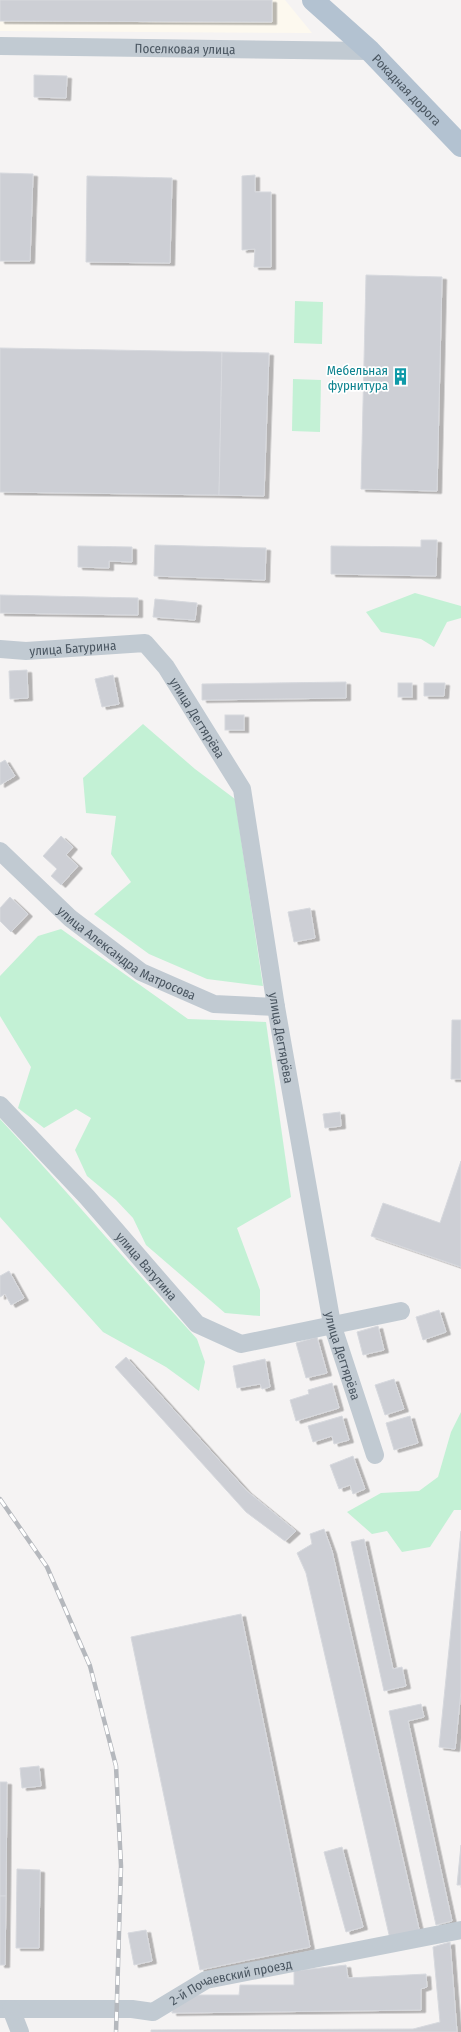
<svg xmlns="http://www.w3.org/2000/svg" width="461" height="2032" font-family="'Fira Sans Condensed',sans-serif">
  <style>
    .commercial { fill: #fdf9ef }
    .green { fill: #c3f1d5 }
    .building { fill: #cdcfd5; stroke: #d7d9de; filter: url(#shadow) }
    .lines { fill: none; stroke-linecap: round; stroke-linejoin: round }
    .minor { stroke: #c1cad2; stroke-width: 18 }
    .major { stroke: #b3c2d1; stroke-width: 22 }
    .rail-casing { stroke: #b5b8bd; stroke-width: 4.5 }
    .rail { stroke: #fff; stroke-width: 3; stroke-dasharray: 9; stroke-linecap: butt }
    .labels { text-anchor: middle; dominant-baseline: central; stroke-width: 3.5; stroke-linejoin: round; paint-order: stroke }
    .street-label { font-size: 13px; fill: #4a5661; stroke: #fff }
    .culture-label { font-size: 13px; fill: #0d838f; stroke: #fff; text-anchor: end }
  </style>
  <defs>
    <filter id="shadow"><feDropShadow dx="4.5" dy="2.5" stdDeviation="0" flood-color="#0004"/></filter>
  </defs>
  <rect width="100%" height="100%" fill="#f5f3f3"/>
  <path class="commercial" d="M0 0H285L312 33 0 31Z"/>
  <g class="green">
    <path d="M295 301 323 302 322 344 294 343Z"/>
    <path d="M293 379 321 380 320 432 292 431Z"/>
    <path d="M415 593 461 606V618L447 622 434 647 421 639 381 632 366 612Z"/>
    <path d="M143 724 195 769 235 799 263 986 207 979 149 954 94 914 131 882 111 854 116 816 86 813 83 778Z"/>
    <path d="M61 929 188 1019 266 1022 291 1197 237 1228 260 1290V1316L225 1313 146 1245 133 1218 116 1200 87 1176 75 1150 91 1118 76 1109 44 1128 18 1108 31 1067 0 1016V976L38 936Z"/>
    <path d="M0 1119C67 1191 130 1266 197 1339L205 1362 199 1391 166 1367 103 1332 0 1217Z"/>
    <path d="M461 1412V1510H454L430 1547 402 1552 387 1531 372 1534 347 1512 381 1493 419 1491 438 1477 451 1432Z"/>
  </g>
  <g class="building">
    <path d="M0 0H272V22L0 21Z"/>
    <path d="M34 75 67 76 66 98 34 97Z"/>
    <path d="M0 173 33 174 30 261H0Z"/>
    <path d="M255 175V192H271V267H254L255 249 242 250V176Z"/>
    <path d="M87 176 172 178 170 263 86 262Z"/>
    <path d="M366 275 442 277 437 491 361 489Z"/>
    <path d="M0 348 222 352 219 495 0 492Z"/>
    <path d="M222 352 269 353 264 496 219 495Z"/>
    <path d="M421 540H437L436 576 331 574V546L421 547Z"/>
    <path d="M155 545 266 548 265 580 154 576Z"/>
    <path d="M78 546 132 547V562L109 561V568L78 567Z"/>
    <path d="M0 595 138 598V615L0 613Z"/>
    <path d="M155 599 197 603 195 620 153 617Z"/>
    <path d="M27 670 28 698 10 699 9 671Z"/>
    <path d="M113 675 119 704 102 707 95 679Z"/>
    <path d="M346 682V698L202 700V684Z"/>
    <rect x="398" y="683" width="14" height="14"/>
    <path d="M424 683H445L444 696H424Z"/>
    <rect x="225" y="715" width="19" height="15"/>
    <path d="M5 760 15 776 0 785V763Z"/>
    <path d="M61 836 73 847 66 855 78 866 61 885 51 876 57 869 43 856Z"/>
    <path d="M10 897 28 914 11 932 0 921V908Z"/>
    <path d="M310 908 315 938 294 942 288 912Z"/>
    <path d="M452 1020H461V1079H451Z"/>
    <path d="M340 1112 341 1126 325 1128 323 1114Z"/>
    <path d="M461 1161V1267L371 1236 383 1203 440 1223Z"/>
    <path d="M9 1271 24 1298 11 1305 5 1294 0 1297V1276Z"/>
    <path d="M439 1310 446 1332 423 1340 416 1317Z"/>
    <path d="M378 1326 384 1350 363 1355 357 1332Z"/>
    <path d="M317 1337 327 1373 306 1378 296 1343Z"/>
    <path d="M126 1357 247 1491 296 1531 285 1541 246 1512 115 1367Z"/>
    <path d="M265 1359 270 1387 262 1389 260 1384 237 1388 233 1366Z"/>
    <path d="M394 1379 404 1409 385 1415 375 1385Z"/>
    <path d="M332 1383 339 1408 296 1421 290 1400 309 1394 308 1390Z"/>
    <path d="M342 1416 349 1440 334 1444 332 1436 313 1442 308 1426Z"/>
    <path d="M410 1416 418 1443 394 1450 386 1423Z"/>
    <path d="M353 1456 365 1489 353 1494 350 1485 339 1489 330 1465Z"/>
    <path d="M324 1529 332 1551 420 1933 390 1939 306 1573 297 1553 312 1544 310 1534Z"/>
    <path d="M461 1531V1691L455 1749 439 1747Z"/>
    <path d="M364 1539 393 1669 402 1667 406 1686 384 1691 351 1542Z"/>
    <path d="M241 1614 310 1947 200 1970 131 1637Z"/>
    <path d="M421 1704 424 1717 408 1721 452 1921 436 1925 389 1711Z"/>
    <path d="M39 1766 41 1786 22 1788 20 1768Z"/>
    <path d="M0 1782H7L6 1896H0Z"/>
    <path d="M461 1845V1885H457Z"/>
    <path d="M342 1847 363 1927 346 1932 324 1852Z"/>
    <path d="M17 1869 40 1870 39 1948H16Z"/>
    <path d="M0 1896H6L5 1965H0Z"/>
    <path d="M146 1930 152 1961 134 1965 128 1933Z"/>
    <path d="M450 1942 457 2032H151V2030L413 2029 440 2022 433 1947Z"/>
    <path d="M346 1965 348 1978 426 1974 427 1987 421 1989V2010L172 2013 173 2003 192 1995H239L240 1985H294V1971Z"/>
  </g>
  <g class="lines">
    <g class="minor">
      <path id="s1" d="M0 46 370 51"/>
      <path id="s2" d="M0 649 26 651 145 643 166 667 242 789 276 1007 332 1324 375 1455"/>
      <path id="s3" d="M0 851 70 918 141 972 214 1004 276 1007"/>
      <path id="s4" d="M0 1105 87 1197 197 1324 241 1344 401 1311"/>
      <path id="s5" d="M0 2009H132L153 2012 206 1980 461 1930"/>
      <path d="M11 2009 20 2032"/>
    </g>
    <path class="major" id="s6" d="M313 0 370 51 461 146"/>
    <defs>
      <path id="rail" d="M0 1499 47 1567 90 1666 116 1766 121 1866 116 2032"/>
    </defs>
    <use href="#rail" class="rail-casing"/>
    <use href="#rail" class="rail"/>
  </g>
  <defs>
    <symbol id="building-bare" viewBox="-9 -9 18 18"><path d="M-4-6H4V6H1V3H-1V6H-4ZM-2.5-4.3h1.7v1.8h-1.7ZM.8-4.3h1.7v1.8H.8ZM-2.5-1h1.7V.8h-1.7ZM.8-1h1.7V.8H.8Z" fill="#0f9aa8" stroke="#fff" stroke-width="2.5" paint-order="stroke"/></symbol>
  </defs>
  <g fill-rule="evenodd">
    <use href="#building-bare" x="388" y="364" width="25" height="25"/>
  </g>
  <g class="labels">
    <g class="street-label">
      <text stroke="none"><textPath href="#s1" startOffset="185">Поселковая улица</textPath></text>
      <text stroke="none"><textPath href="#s6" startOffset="130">Рокадная дорога</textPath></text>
      <text stroke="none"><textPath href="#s2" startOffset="73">улица Батурина</textPath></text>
      <text stroke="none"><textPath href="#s2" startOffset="237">улица Дегтярёва</textPath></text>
      <text stroke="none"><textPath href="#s3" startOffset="164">улица Александра Матросова</textPath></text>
      <text stroke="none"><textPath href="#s2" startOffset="573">улица Дегтярёва</textPath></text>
      <text stroke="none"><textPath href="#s4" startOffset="218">улица Ватутина</textPath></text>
      <text stroke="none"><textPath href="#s2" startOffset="897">улица Дегтярёва</textPath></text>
      <text stroke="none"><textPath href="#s5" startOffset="238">2-й Почаевский проезд</textPath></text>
    </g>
    <g class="culture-label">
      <text x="388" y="370">Мебельная<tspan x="388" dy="15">фурнитура</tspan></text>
    </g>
  </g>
</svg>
